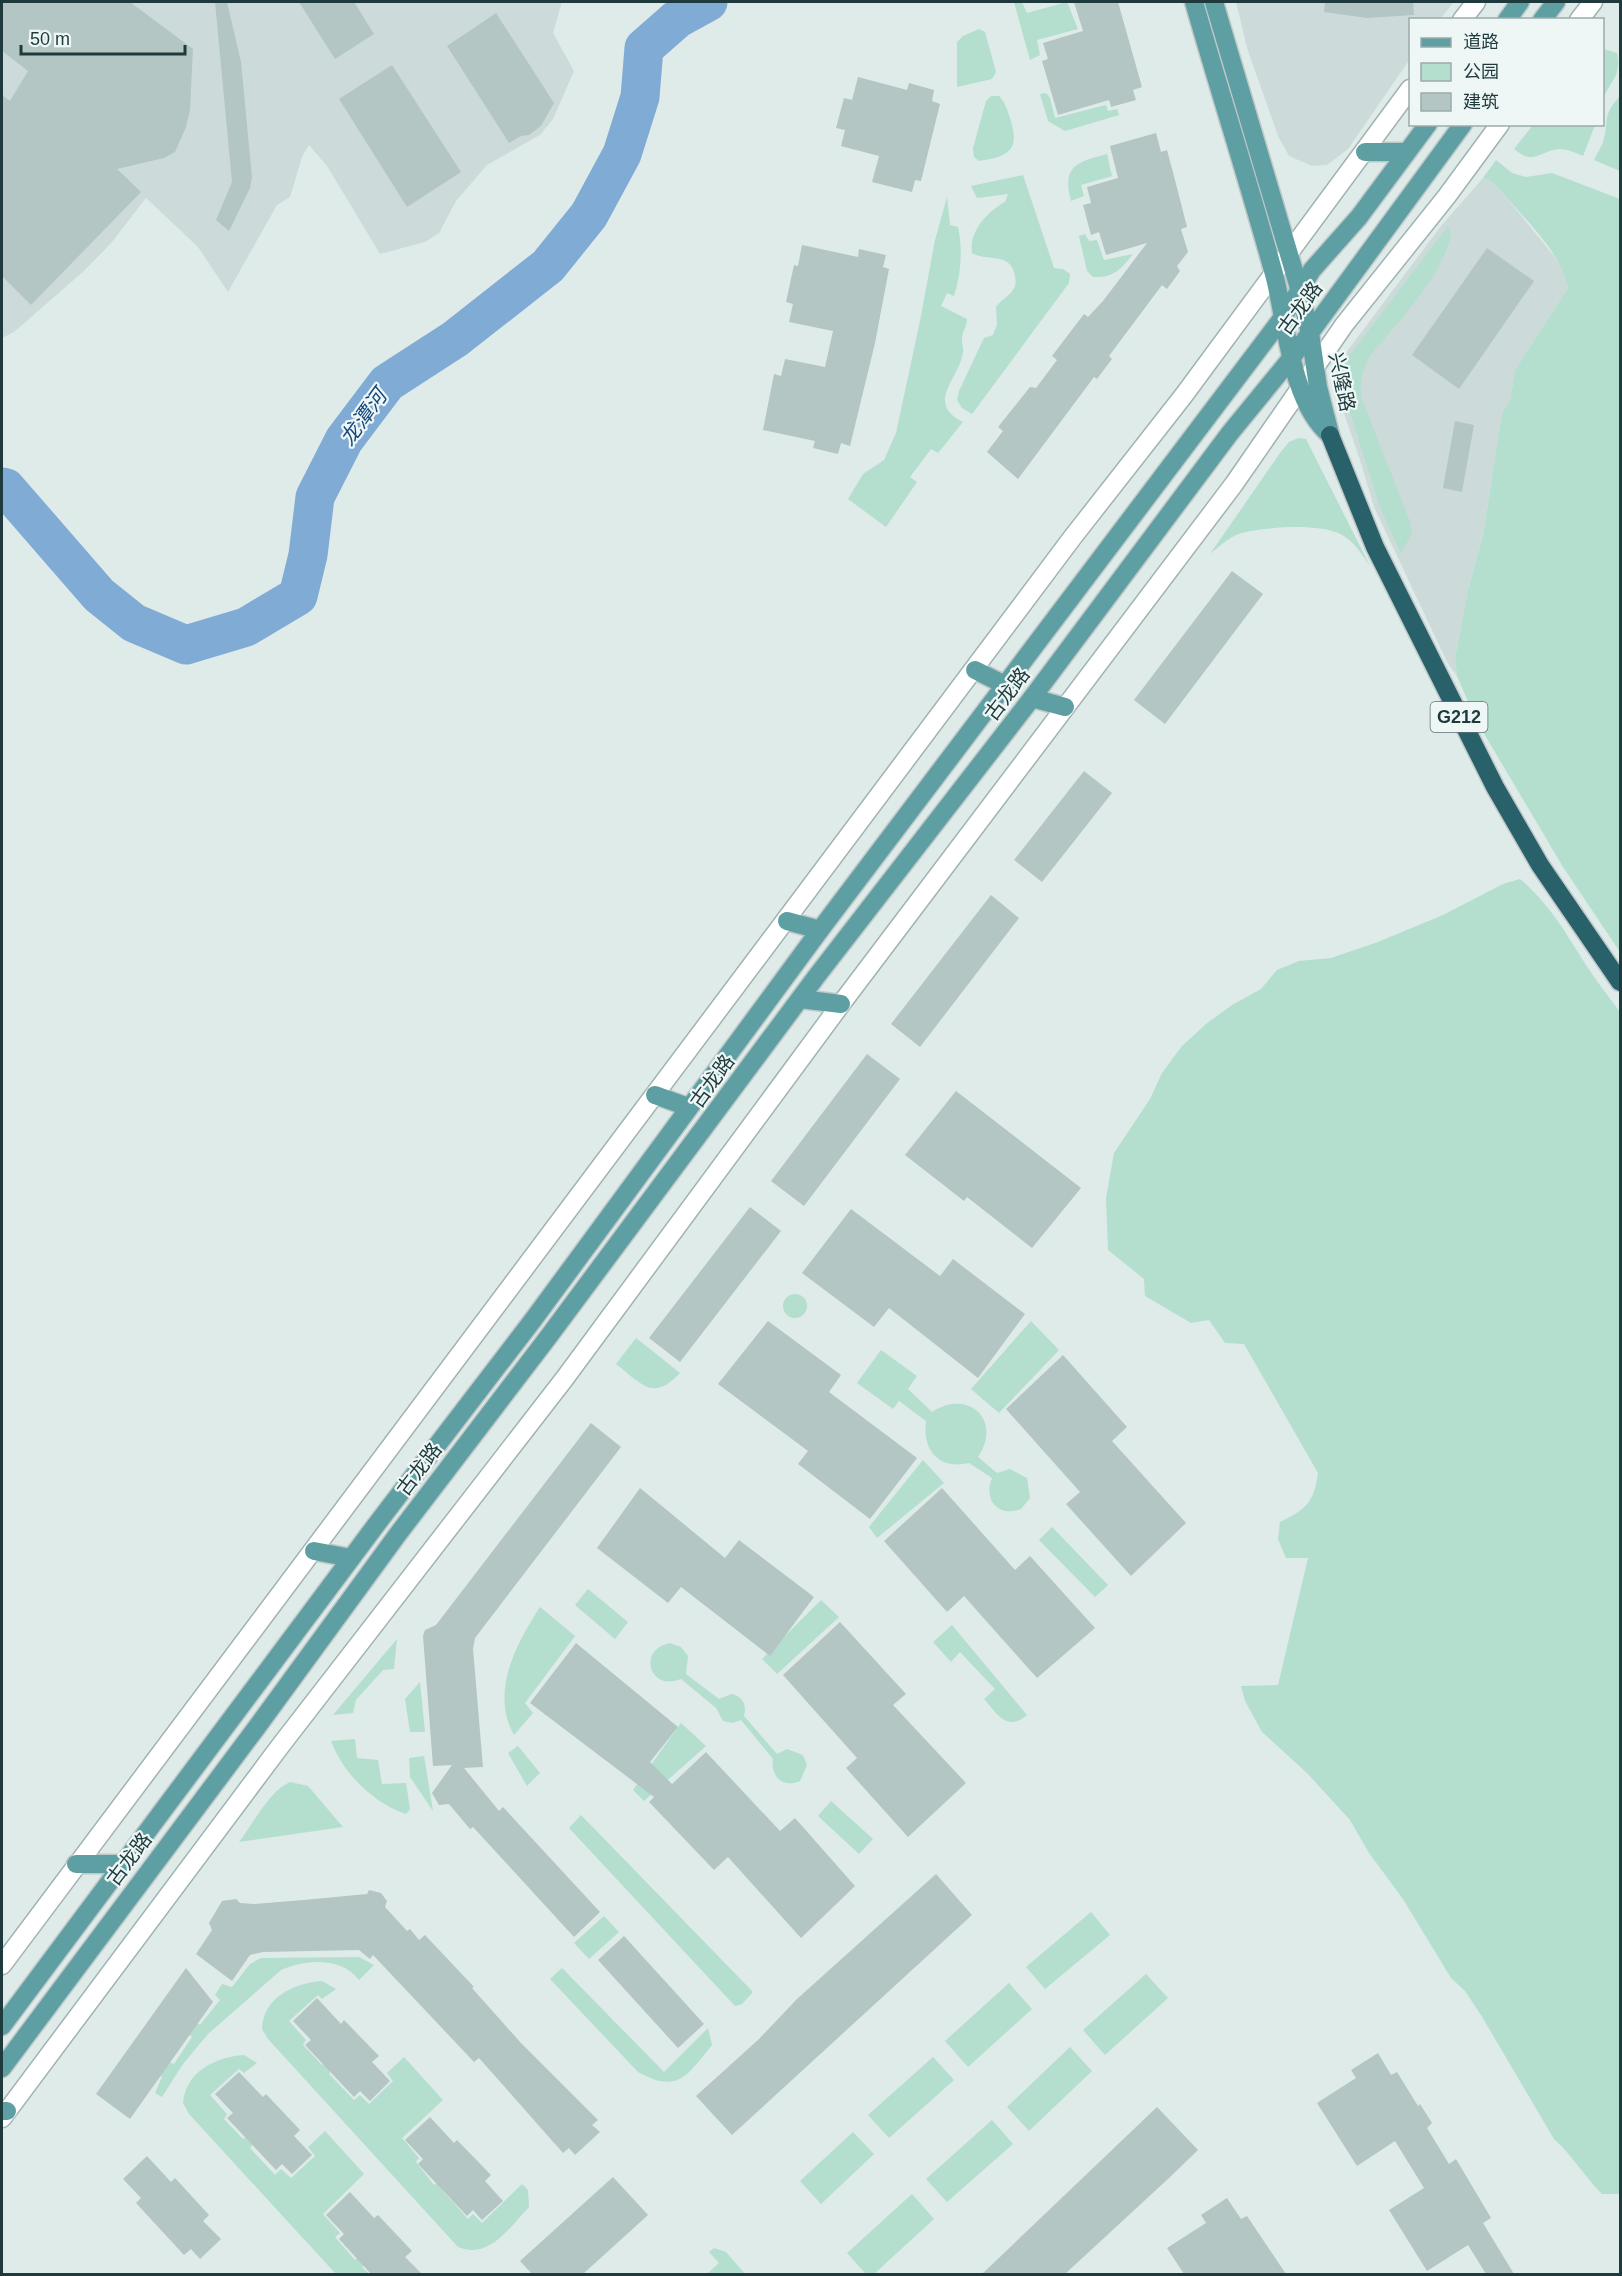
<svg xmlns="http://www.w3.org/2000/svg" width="1622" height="2276" font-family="Arial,'Noto Sans SC',sans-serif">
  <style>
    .built { fill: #ccdbd9 }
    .green { fill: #b4dece }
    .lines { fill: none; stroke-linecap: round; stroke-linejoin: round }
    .river { stroke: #80abd5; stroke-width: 39 }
    .building { fill: #b3c6c3 }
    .minor-casing { stroke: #a1b2b2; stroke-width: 21 }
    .major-casing { stroke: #c0c8c8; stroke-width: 21 }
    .highway-casing { stroke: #c0c8c8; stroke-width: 21 }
    .minor { stroke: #fff; stroke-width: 18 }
    .major { stroke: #5e9fa4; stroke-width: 18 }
    .highway { stroke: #28616a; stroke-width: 18 }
    .labels { text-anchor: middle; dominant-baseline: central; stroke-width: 4.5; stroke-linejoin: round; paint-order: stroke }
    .shield { fill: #eef7f6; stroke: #5c7374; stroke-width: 1.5 }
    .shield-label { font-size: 18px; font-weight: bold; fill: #1e3a3c }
    .street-label { font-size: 20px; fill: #1e3a3c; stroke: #eef7f6 }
    .water-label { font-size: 21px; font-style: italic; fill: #14477c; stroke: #eef7f6 }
  </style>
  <rect width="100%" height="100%" fill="#deebe9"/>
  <g class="built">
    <path d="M2 2H562L553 33 574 71 553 119 540 135 487 165 456 201 439 233 425 242 380 254 327 166 309 145 302 157 290 197 277 205 228 292 198 247 146 198 112 242 85 270 14 332 2 338Z"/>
    <path d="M1236 2H1454L1440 19 1410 20V59L1348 149 1327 165 1312 166 1289 156 1278 136 1247 48Z"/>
    <path d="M1483 178 1491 181 1501 191 1554 256 1565 272 1568 288 1515 370 1510 401 1502 413 1483 535 1468 590 1455 658 1457 676 1447 662 1374 507 1360 460 1337 393 1333 370 1441 226Z"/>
  </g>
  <g class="green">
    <path d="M1014 2H1022L1027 13 1067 2 1078 29 1037 40 1040 55 1030 60Z"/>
    <path d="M979 29 985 32 996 72 992 79 957 87V42L963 36Z"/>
    <path d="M1603 49 1617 53C1622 76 1610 81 1603 99Z"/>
    <path d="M1046 93 1050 98 1055 118 1106 105 1108 111 1117 109 1119 115 1065 131 1048 121 1040 94Z"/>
    <path d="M991 96H999C1005 102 1007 109 1010 118 1020 149 1011 156 979 161L974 157 973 148 986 101Z"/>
    <path d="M1620 96V171L1594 160C1597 153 1601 148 1603 142 1610 119 1601 117 1620 96Z"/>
    <path d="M1533 125V124L1595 125 1583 156C1576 153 1568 149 1560 149 1538 151 1535 166 1514 149Z"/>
    <path d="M1107 154 1112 176 1081 185 1084 196 1071 201C1062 166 1076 162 1107 154Z"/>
    <path d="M1496 160 1512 173 1526 177 1552 173 1620 199V952L1563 867 1476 720 1457 676 1455 658 1468 590 1483 535 1502 413 1510 401 1515 370 1568 288C1561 251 1524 219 1501 191L1491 181 1483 178Z"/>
    <path d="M1023 175 1054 268 1063 269 1070 274 1069 283 972 414 962 408 957 400 959 391 984 338 993 335 997 325 996 307C1001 300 1009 296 1013 290 1016 286 1016 280 1015 276 1011 251 987 262 972 253 969 231 987 212 1005 202L1008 194 977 198 971 186Z"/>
    <path d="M947 197 950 225 958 227C963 250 961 274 954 296L947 293 941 306 967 319C967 326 963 330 962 337 961 342 964 347 963 352 960 378 924 403 963 422L938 453 931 449 910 477 917 482 886 527 848 499 863 474 884 460 896 433 920 321 935 240Z"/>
    <path d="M1448 226 1451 232C1445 275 1397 322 1370 356 1362 370 1360 380 1361 397L1409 519 1412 533 1401 554 1380 507 1340 381 1346 360Z"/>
    <path d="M1085 234 1089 241 1097 240 1104 260 1133 254C1121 269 1114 278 1093 277L1087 271 1079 236Z"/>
    <path d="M1298 438 1306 439 1370 566C1362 555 1355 542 1342 535 1320 523 1270 527 1245 532 1231 535 1221 545 1210 554L1280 453 1289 442Z"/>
    <path d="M1520 879C1551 905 1568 937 1590 971 1599 985 1610 998 1620 1012V2194H1602C1585 2177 1572 2155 1554 2139L1481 2015 1465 1991 1451 1978 1403 1899 1369 1853 1350 1820 1307 1773 1262 1732 1245 1701 1241 1686 1278 1685 1308 1558H1286L1278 1539 1280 1522C1307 1509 1314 1502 1318 1473L1244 1344 1225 1343 1209 1320 1191 1323 1145 1296 1144 1279 1108 1250 1106 1198 1114 1153 1150 1099 1162 1073 1182 1046 1206 1024 1232 1005 1261 989 1277 970 1299 961 1331 958 1378 942 1443 915 1503 884Z"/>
    <circle cx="795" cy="1306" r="12"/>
    <path d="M1031 1321 1059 1350 999 1413 971 1389Z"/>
    <path d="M636 1338 680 1373C653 1402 642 1384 616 1364Z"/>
    <path d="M881 1350 917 1376 908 1389 932 1412C968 1388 1003 1420 978 1457L997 1473 1010 1469 1027 1478 1030 1498 1021 1509C998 1518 983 1499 992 1478L969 1463C939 1470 922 1450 926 1421L899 1401 893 1409 857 1383Z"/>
    <path d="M923 1460 944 1483 877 1538 869 1527Z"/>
    <path d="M1052 1527 1108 1585 1095 1597 1039 1540Z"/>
    <path d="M588 1589 628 1622 615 1639 575 1605Z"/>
    <path d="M821 1600 839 1617 777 1674 762 1659Z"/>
    <path d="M540 1607 575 1636 525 1703 533 1713 514 1735C490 1692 516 1644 540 1607Z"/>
    <path d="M952 1625 1027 1715C1007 1732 998 1715 984 1699L995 1689 960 1652 951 1662 933 1642Z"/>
    <path d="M397 1639 394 1669 383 1670 356 1700 353 1713 333 1715Z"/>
    <path d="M670 1643 681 1647 688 1656 686 1674 719 1699 732 1694C743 1697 747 1705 744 1716L777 1754 787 1749 803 1755 807 1765 800 1781C783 1789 770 1776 773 1759L741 1720 732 1723 723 1721 716 1708 681 1679C649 1692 637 1649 670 1643Z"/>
    <path d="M420 1682 425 1732H410L405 1699Z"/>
    <path d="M681 1723 706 1746 644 1801 633 1790Z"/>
    <path d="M355 1739 357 1758 378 1760 382 1784 406 1783 410 1809 406 1814C373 1803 343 1773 331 1741Z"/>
    <path d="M518 1746 540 1773 527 1786 508 1753Z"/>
    <path d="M424 1756 433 1811 410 1777 409 1758Z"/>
    <path d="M290 1782 308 1786 343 1827 239 1842C253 1824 269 1791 290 1782Z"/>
    <path d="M831 1801 873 1839 859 1854 818 1816Z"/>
    <path d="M581 1815 753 1992 742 2004 735 2006 569 1828Z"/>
    <path d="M1091 1912 1110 1935 1045 1989 1026 1967Z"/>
    <path d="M604 1916 619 1932 589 1959 574 1943Z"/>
    <path d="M359 1957 374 1965 359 1980C342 1957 306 1959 281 1970L208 2034 183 2064 162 2097 155 2093 162 2077 156 2074 165 2060 174 2064 192 2037 187 2032 193 2021 200 2025 220 2000 215 1995 222 1984 232 1987 250 1964 261 1958Z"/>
    <path d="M562 1968 664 2072 708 2028 712 2045C687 2076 678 2094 638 2072L550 1979Z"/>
    <path d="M1146 1974 1168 1998 1105 2055 1083 2030Z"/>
    <path d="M322 1981 336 1989 322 1999 318 1995 289 2021 306 2040 303 2045 322 2065 327 2062 334 2068 329 2074 354 2100 360 2095 369 2104 393 2081 387 2073 404 2057 443 2100 402 2138 419 2158 416 2162 434 2185 440 2181 447 2187 443 2191 468 2219 473 2214 482 2223 522 2184 528 2190 529 2207C509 2228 489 2260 458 2247L268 2039 262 2029C263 1997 295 1983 322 1981Z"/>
    <path d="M1009 1983 1032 2009 968 2067 945 2041Z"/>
    <path d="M1070 2047 1092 2071 1029 2131 1007 2107Z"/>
    <path d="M244 2055 257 2063 244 2073 239 2069 210 2095 227 2114 224 2119 243 2139 248 2136 255 2142 250 2148 275 2175 281 2169 291 2178 315 2156 308 2147 325 2131 364 2174 323 2214 340 2233 335 2237 355 2260 361 2255 368 2262 362 2267 369 2274H336L189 2114 183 2103C186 2071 216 2057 244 2055Z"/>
    <path d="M933 2057 954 2080 889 2138 868 2115Z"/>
    <path d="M992 2120 1013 2144 947 2202 926 2179Z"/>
    <path d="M853 2132 874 2154 821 2204 800 2181Z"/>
    <path d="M912 2194 934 2219 874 2274H866L847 2253Z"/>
    <path d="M714 2248 726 2252 745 2274H707L719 2263 709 2252Z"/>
  </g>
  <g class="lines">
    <path class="river" d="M2 487 6 488 99 595 134 623 186 645 246 627 298 596 308 555 315 497 344 440 387 383 455 339 548 266 589 215 622 154 640 97 644 48 677 19 708 2"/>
  </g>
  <g class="building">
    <path d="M2 2H130L193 49 190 110 186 127 175 152 164 158 117 169 141 192 31 305 2 276V95L10 101 28 71 2 51Z"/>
    <path d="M215 2H227L241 62 252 177 250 188 229 231 216 220 232 182Z"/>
    <path d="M299 2H354L374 34 335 59Z"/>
    <path d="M1074 2H1118L1142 87 1133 90 1136 100 1111 107 1109 100 1058 115 1042 61 1048 59 1043 43 1083 31Z"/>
    <path d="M1325 2H1413L1414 15 1367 18 1324 12Z"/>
    <path d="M496 13 554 103 541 126 529 135 521 136 509 143 447 46Z"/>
    <path d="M392 65 461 172 407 207 339 99Z"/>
    <path d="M858 77 907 90 909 83 934 90 932 101 940 104 921 181 915 180 912 192 872 182 879 156 841 146 845 130 836 128 844 98 852 100Z"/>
    <path d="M1156 133 1161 152 1167 150 1175 180 1187 227 1181 229 1188 252 1177 266 1180 271 1167 289 1162 285 1109 356 1112 359 1097 379 1094 377 1018 479 987 452 1003 431 998 427 1030 387 1036 388 1057 360 1052 356 1084 314 1088 317 1103 301 1147 243 1106 255 1099 232 1091 235 1083 205 1091 203 1087 187 1118 178 1110 146Z"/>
    <path d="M802 245 858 257 859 249 886 255 883 267 889 269 875 343 850 446 841 443 838 454 813 448 815 441 763 430 774 374 781 376 785 359 825 367 833 331 789 322 793 304 786 302 794 265 798 266Z"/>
    <path d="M1487 248 1534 281 1459 389 1412 355Z"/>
    <path d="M1455 421 1474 425 1462 492 1443 488Z"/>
    <path d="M1232 571 1263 594 1165 724 1134 700Z"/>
    <path d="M1084 771 1112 793 1042 882 1014 860Z"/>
    <path d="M991 895 1019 918 920 1047 891 1024Z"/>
    <path d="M867 1054 900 1079 804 1206 771 1181Z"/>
    <path d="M956 1091 1081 1188 1032 1248 967 1197 964 1201 905 1155Z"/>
    <path d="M750 1207 781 1231 680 1362 649 1338Z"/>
    <path d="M851 1209 940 1276 953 1259 1025 1314 978 1378 889 1308 874 1327 802 1273Z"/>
    <path d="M768 1321 841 1375 829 1392 917 1458 870 1519 798 1464 808 1451 718 1384Z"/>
    <path d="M1063 1355 1127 1427 1112 1441 1186 1523 1131 1576 1066 1504 1080 1492 1006 1409Z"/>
    <path d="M591 1423 621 1447 475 1638 473 1649 483 1767 464 1768 499 1811 503 1807 600 1912 574 1937 473 1827 470 1829 449 1804 439 1805 432 1793 452 1765 433 1766 423 1636 425 1630 436 1625Z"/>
    <path d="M640 1488 725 1558 739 1540 814 1597 770 1656 681 1587 668 1603 597 1548Z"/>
    <path d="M942 1488 1015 1570 1030 1556 1095 1628 1037 1678 964 1596 947 1612 884 1541Z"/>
    <path d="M840 1622 906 1694 893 1705 966 1783 908 1837 846 1768 857 1758 783 1675Z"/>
    <path d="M576 1643 678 1727 650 1762 672 1784 706 1752 780 1831 795 1818 855 1886 801 1938 728 1857 714 1870 649 1802 654 1797 530 1703Z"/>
    <path d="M936 1874 972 1915 732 2135 696 2096 759 2039 797 1999Z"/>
    <path d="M369 1890 381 1893 387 1901 385 1907 407 1931 410 1929 419 1940 425 1935 474 1987 472 1988 521 2043 598 2120 592 2125 600 2132 575 2155 569 2148 563 2153 479 2058 474 2062 373 1955 370 1959 359 1950 263 1952 250 1955 232 1981 196 1954 212 1930 209 1923 222 1901 236 1899 240 1903 254 1904 304 1900 367 1894Z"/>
    <path d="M624 1936 704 2024 678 2048 598 1960Z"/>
    <path d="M186 1968 213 2002 130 2119 96 2094Z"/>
    <path d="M317 1998 341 2024 344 2020 379 2056 372 2062 390 2081 370 2101 360 2091 354 2097 305 2045 311 2040 293 2021Z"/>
    <path d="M1378 2053 1391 2075 1397 2072 1418 2106 1420 2104 1432 2123 1427 2128 1449 2164 1456 2159 1491 2218 1483 2223 1514 2274H1486L1468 2245 1427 2271 1389 2210 1424 2188 1395 2141 1357 2166 1317 2103 1356 2078 1351 2070Z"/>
    <path d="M239 2072 263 2097 266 2094 300 2130 294 2136 312 2155 292 2174 282 2164 276 2170 227 2118 233 2113 215 2094Z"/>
    <path d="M1157 2107 1198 2150 1169 2178 1065 2274H982Z"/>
    <path d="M430 2117 454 2143 457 2140 491 2175 485 2181 503 2201 482 2220 473 2210 467 2216 418 2164 423 2159 405 2140Z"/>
    <path d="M147 2156 171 2182 175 2178 209 2215 203 2221 221 2239 200 2259 191 2249 184 2255 136 2203 141 2198 123 2179Z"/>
    <path d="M613 2177 648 2215 583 2274H532L520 2261Z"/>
    <path d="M350 2192 374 2218 378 2215 412 2251 405 2257 422 2274H371L339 2239 344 2234 326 2215Z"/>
    <path d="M1227 2198 1241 2219 1247 2216 1286 2274H1184L1167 2248 1206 2223 1201 2215Z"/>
  </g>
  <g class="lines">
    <defs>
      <g id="minor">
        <path d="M1462 20 1476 2"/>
        <path d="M1579 20 1593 2"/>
        <path d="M2 1965 1072 538 1184 395 1410 89"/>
        <path d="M2 2118 281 1745 565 1378 841 1004 1234 484 1344 325 1447 196 1500 124"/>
      </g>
      <g id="major">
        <path d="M1194 2C1220 93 1249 183 1274 274 1287 323 1290 401 1330 435"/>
        <path d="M1214 2 1299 288 1310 333 1318 387 1330 434"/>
        <path d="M1507 20 1520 2"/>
        <path d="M1542 20 1556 2"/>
        <path d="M1365 152H1406"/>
        <path d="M975 670 1005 685"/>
        <path d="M1032 698 1065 707"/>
        <path d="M787 921 820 930"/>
        <path d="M800 999 841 1004"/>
        <path d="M655 1095 688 1107"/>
        <path d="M314 1551 351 1558"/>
        <path d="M76 1864H124"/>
        <path d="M2 2026 376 1525 533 1320 820 930 1283 317 1312 270 1359 217 1428 124"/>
        <path d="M2 2068 257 1727 398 1534 549 1336 816 977 1032 698 1230 433 1293 356 1463 124"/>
        <path d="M2 2111H7"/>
      </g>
      <path id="highway" d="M1330 435 1375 547 1495 787 1540 865 1620 982"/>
    </defs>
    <use href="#minor" class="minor-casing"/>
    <use href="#major" class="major-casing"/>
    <use href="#highway" class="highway-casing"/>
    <use href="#minor" class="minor"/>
    <use href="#major" class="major"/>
    <use href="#highway" class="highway"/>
  </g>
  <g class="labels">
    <rect class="shield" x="1430.5" y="702" width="57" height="30" rx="4.5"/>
    <g class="shield-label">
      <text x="1459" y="717">G212</text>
    </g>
    <g class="street-label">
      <text transform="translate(1300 308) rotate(-54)">古龙路</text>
      <text transform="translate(1342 382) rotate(78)">兴隆路</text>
      <text transform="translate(1007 694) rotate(-53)">古龙路</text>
      <text transform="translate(712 1081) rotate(-54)">古龙路</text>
      <text transform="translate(419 1469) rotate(-53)">古龙路</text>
      <text transform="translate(129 1859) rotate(-53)">古龙路</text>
    </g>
    <g class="water-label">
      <text transform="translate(363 417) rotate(-54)">龙潭河</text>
    </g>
  </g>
  <rect width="1622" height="2276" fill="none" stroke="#1e3a3c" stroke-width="6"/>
  <rect x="1409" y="18" width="195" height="108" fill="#eef7f6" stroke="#9babac" stroke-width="1.5"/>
  <rect x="1421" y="38" width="30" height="9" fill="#5e9fa4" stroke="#9babac" stroke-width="1.5"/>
  <text x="1463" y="48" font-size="18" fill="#1e3a3c">道路</text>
  <rect x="1421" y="63" width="30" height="18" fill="#b4dece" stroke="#9babac" stroke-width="1.5"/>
  <text x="1463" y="78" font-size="18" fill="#1e3a3c">公园</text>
  <rect x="1421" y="93" width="30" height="18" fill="#b3c6c3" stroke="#9babac" stroke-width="1.5"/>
  <text x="1463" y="108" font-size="18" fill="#1e3a3c">建筑</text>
  <path d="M21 45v9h164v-9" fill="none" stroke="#1e3a3c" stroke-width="3"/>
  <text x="30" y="45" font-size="18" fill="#1e3a3c" stroke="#eef7f6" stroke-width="4.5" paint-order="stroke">50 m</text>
</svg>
